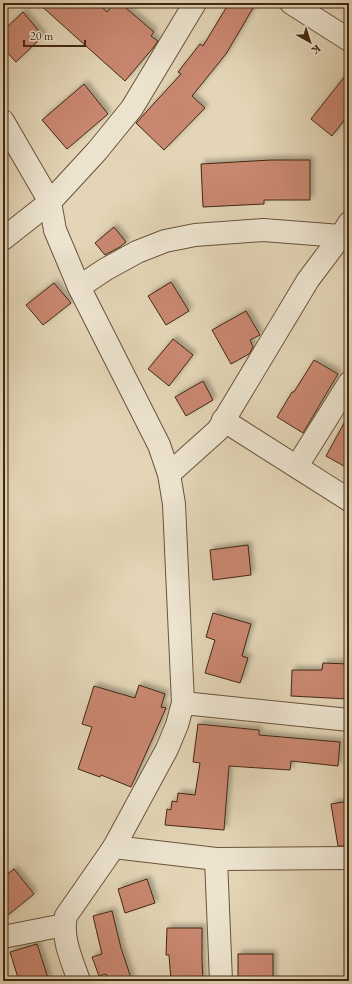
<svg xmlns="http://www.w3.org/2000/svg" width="352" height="984" font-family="'EB Garamond',serif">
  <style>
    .building { fill: #c9876f; stroke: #422812; filter: url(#shadow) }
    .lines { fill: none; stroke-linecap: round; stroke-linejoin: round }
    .minor-casing { stroke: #6a533b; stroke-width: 24 }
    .minor { stroke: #ede4d0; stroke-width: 22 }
  </style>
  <defs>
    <filter id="shadow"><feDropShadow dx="3.5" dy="-3.5" stdDeviation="2" flood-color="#0004"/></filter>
  </defs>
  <rect width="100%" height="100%" fill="#e3d5b6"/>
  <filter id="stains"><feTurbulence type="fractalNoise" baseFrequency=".005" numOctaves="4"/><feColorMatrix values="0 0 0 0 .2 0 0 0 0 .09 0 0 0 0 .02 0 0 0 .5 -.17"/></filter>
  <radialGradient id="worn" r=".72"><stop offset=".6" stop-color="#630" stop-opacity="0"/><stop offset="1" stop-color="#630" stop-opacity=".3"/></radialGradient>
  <g class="building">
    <path d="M38 3H97L107 12 115 3H120L154 32 151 36 158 41 153 48 125 81Z"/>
    <path d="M229 3H256L226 54 192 96 205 108 164 150 136 123 181 74 178 72 200 44 203 46Z"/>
    <path d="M23 12 43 36 16 62 3 48V31Z"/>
    <path d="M349 71V114L332 136 311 119Z"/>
    <path d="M84 84 108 114 67 149 42 120Z"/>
    <path d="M271 160H310V200H264V204L203 207 201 164Z"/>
    <path d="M114 227 126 242 120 247 105 255 95 243Z"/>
    <path d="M171 282 189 311 166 325 148 296Z"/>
    <path d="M54 283 71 303 43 325 26 305Z"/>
    <path d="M246 311 260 335 250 340 253 347 249 354 231 364 212 330Z"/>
    <path d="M173 339 193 355 169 386 148 369Z"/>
    <path d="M314 360 338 374 303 433 277 417 292 392H294Z"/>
    <path d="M203 381 213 400 186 416 175 397Z"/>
    <path d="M349 414V469L326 456Z"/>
    <path d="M248 545 251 575 213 580 210 550Z"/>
    <path d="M213 613 251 624 242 656 248 658 240 683 205 673 215 640 206 637Z"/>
    <path d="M323 663 349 664 348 699 291 696 292 670H322Z"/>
    <path d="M139 685 165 694 161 707 166 708 131 787 101 775 100 777 78 769 92 727 82 724 94 686 135 698Z"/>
    <path d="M198 724 259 730V735L340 742 338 766 291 761 290 770 229 766 224 830 165 825 167 809 171 810 172 801 177 802 178 793 195 795 200 763 193 762Z"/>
    <path d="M349 801V846H338L331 804Z"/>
    <path d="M14 869 34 894 3 919V878Z"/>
    <path d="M147 879 155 903 125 913 118 889Z"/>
    <path d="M112 911 121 948 132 981H109L106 974 99 976 92 957 102 954 93 916Z"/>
    <path d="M167 928H202V961L203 981H171L169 955H166Z"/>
    <path d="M37 944 49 981H19L10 952Z"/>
    <rect x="238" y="954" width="35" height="27"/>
  </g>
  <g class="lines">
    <defs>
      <g id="minor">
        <path d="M291 3 349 40"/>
        <path d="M3 121 50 202 55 230 79 287 159 445 169 474 174 504 183 703 177 725 167 749 114 847 66 916C61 938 72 960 79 981"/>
        <path d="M3 239 50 202 97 151 132 108 195 3"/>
        <path d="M79 287 106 269 137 252 165 241 195 235 263 230 341 236 349 240"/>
        <path d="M223 420 349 500"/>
        <path d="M297 466 349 383"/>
        <path d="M169 474 218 430 308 280 341 236 349 223"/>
        <path d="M183 703 349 720"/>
        <path d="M114 847 216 859 349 858"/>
        <path d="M216 859 221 981"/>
        <path d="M3 937 64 925"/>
      </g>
    </defs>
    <use href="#minor" class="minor-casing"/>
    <use href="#minor" class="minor"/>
  </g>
  <rect width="352" height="984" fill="none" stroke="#e3d5b6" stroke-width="16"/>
  <rect x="4" y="4" width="344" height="976" fill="none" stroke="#422812" stroke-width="2"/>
  <rect x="8" y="8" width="336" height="968" fill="none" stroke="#422812"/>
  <g transform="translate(310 42) rotate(141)" stroke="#ede4d0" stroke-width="3" paint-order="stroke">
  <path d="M0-3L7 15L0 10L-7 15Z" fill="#422812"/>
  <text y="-6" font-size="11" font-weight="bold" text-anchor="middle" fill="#422812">K</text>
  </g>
  <path d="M24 40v6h61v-6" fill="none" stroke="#422812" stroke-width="2"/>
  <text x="30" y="40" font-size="12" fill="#422812" stroke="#ede4d0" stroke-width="3" paint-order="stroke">20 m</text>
  <rect width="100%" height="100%" filter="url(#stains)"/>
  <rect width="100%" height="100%" fill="url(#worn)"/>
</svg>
